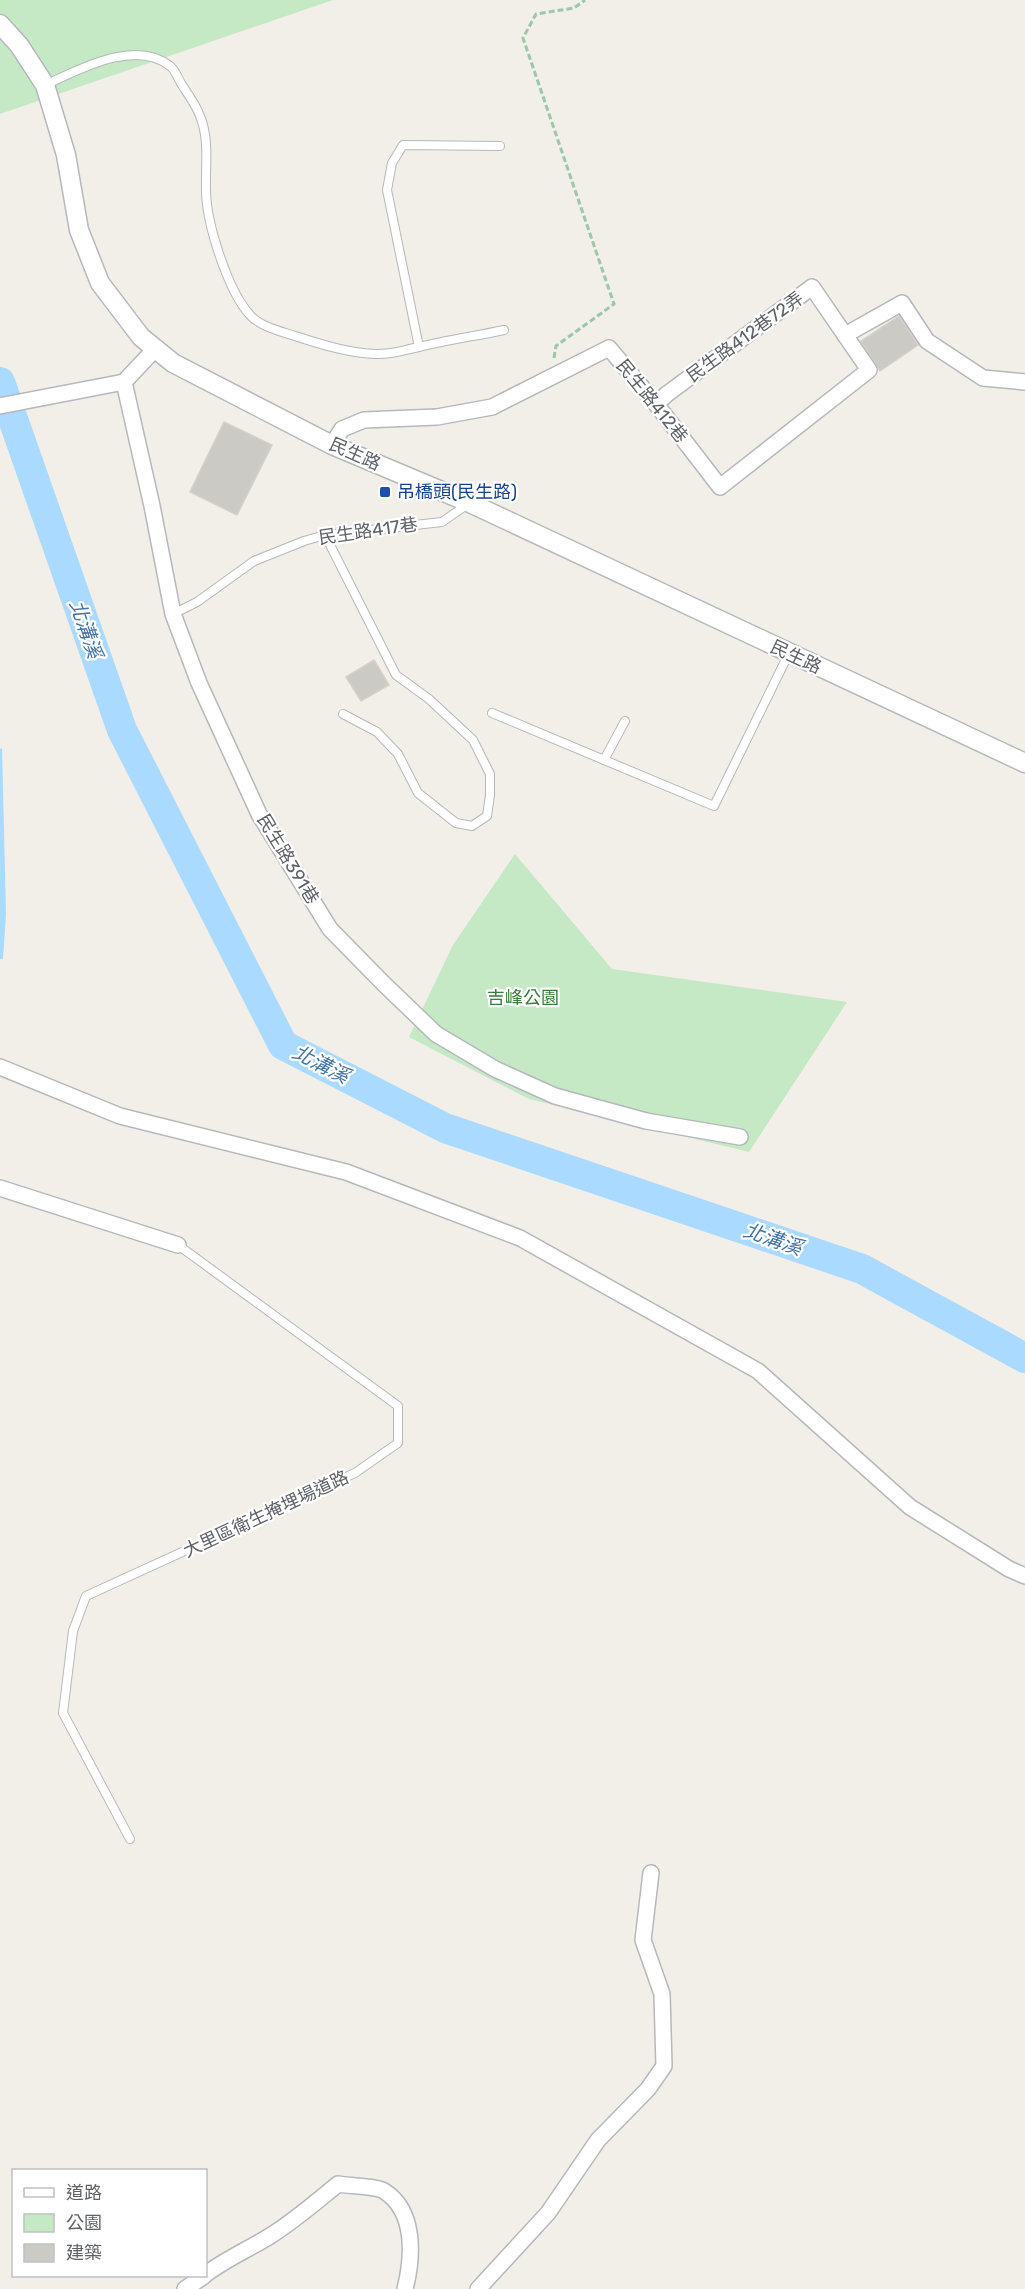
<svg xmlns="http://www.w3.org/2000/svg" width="1025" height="2289" font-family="Rubik,'Noto Sans TC',sans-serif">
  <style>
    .green { fill: #c5e8c5 }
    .water { fill: #aadaff }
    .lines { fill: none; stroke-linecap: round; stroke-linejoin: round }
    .river { stroke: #aadaff; stroke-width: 30 }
    .building { fill: #cccac5; stroke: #d6d1c6; stroke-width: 1.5 }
    .service-casing { stroke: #b5b8bc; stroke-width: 10 }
    .minor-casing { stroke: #b5b8bc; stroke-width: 18 }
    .tertiary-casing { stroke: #b5b8bc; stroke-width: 21 }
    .path { stroke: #9cc7a9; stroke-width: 3; stroke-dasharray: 6 3; stroke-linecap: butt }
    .service { stroke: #fff; stroke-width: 8 }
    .minor { stroke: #fff; stroke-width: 15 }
    .tertiary { stroke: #fff; stroke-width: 18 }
    .transit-dot { fill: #1a4fb4; stroke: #fff; stroke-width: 2 }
    .labels { text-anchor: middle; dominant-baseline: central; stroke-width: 4.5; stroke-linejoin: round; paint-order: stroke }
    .street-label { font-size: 18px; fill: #5f6368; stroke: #fff }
    .transit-label { font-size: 18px; fill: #164399; stroke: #fff; text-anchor: start }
    .park-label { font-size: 18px; fill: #348238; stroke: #fff }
    .water-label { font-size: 20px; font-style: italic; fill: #4174aa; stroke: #fff }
  </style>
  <rect width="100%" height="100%" fill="#f1efe8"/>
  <g class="green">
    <path d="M0 0H333L0 114Z"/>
    <path d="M515 854 612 969 847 1002 749 1152 529 1099 409 1037 453 945Z"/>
  </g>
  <path class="water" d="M2 748 6 914 3 959H0V749Z"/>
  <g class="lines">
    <path class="river" d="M0 382 122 730 283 1045 445 1128 862 1269 1025 1358"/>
  </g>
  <g class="building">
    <path d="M899 316 918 345 880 371 861 341Z"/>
    <path d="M224 422 272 445 237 515 190 492Z"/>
    <path d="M374 660 389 685 361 701 346 677Z"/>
  </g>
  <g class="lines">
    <defs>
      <g id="service">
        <path d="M45 85C78 70 135 38 170 66 175 69 178 79 182 85 188 94 196 105 200 116 210 140 205 167 206 192 207 225 228 291 250 315 261 327 280 331 295 336 320 344 348 353 374 354 391 355 404 350 419 347 447 340 476 336 504 330"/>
        <path d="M419 347 387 190 392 163 403 145 500 146"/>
        <path d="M325 535 396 675 429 699 473 740 490 774V795L487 816 472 826 456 823 418 793 398 754 377 732 343 714"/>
        <path d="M173 614 197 602 254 561 304 541 325 535 442 522 468 504"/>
        <path d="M492 713 714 806 789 653"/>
        <path d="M604 760 625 721"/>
        <path d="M130 1839 63 1713 73 1631 86 1596 355 1473 398 1443V1406L178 1245"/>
      </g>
      <g id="minor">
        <path d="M845 335 902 303 927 341 983 378 1025 382"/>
        <path d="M155 349 124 382 152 506 173 614 199 683 259 814 330 929 384 984 436 1034 495 1069 555 1096 646 1121 740 1137"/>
        <path d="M0 406 124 382"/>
        <path d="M332 445 342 429 364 420 437 417 492 407 609 348 656 404 720 487 869 370 812 287 667 394 656 404"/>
        <path d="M0 1067 120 1116 346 1172 520 1238 758 1371 910 1507 1009 1569 1025 1576"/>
        <path d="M0 1188 178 1245"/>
        <path d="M206 2274C226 2259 249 2249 270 2236 294 2221 316 2202 338 2184 349 2186 376 2186 384 2191 416 2211 413 2257 405 2289"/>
        <path d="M185 2289 204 2276"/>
        <path d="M478 2289 548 2213 598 2140 648 2089 664 2066 662 1994 643 1940 651 1873"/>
      </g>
      <path id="tertiary" d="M0 24 19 45 45 85 66 155 79 230 100 283 141 337 173 363 332 445 470 503 1025 763"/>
    </defs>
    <use href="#service" class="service-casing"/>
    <use href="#minor" class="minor-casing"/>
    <use href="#tertiary" class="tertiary-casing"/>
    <path class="path" d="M554 358 556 346 614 304 523 38 536 14 574 8 585 0"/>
    <use href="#service" class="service"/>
    <use href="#minor" class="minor"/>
    <use href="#tertiary" class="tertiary"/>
  </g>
  <rect class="transit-dot" x="379" y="486" width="12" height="12" rx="3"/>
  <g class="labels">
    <g class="street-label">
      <text transform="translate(745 337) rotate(-36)">民生路412巷72弄</text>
      <text transform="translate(652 401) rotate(51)">民生路412巷</text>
      <text transform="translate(355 454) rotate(24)">民生路</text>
      <text transform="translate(368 531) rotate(-8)">民生路417巷</text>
      <text transform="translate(796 657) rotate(25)">民生路</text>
      <text transform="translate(288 859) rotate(59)">民生路391巷</text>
      <text transform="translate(266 1514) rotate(-25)">大里區衛生掩埋場道路</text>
    </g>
    <g class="transit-label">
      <text x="397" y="492">吊橋頭(民生路)</text>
    </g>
    <g class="park-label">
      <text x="523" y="998">吉峰公園</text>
    </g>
    <g class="water-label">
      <text transform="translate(86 629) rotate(71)">北溝溪</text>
      <text transform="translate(321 1064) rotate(27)">北溝溪</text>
      <text transform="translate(773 1239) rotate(19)">北溝溪</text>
    </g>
  </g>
  <rect x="12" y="2169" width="195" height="108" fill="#ffffff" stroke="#bfc1c3" stroke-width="1.5"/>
  <rect x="24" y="2188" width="30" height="9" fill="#ffffff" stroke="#bfc1c3" stroke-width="1.5"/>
  <text x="66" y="2199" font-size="18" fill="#5f6368">道路</text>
  <rect x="24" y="2214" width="30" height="18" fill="#c5e8c5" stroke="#bfc1c3" stroke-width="1.5"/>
  <text x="66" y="2229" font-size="18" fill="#5f6368">公園</text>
  <rect x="24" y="2244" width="30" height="18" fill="#cccac5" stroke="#bfc1c3" stroke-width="1.5"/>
  <text x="66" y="2259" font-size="18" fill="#5f6368">建築</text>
</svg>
